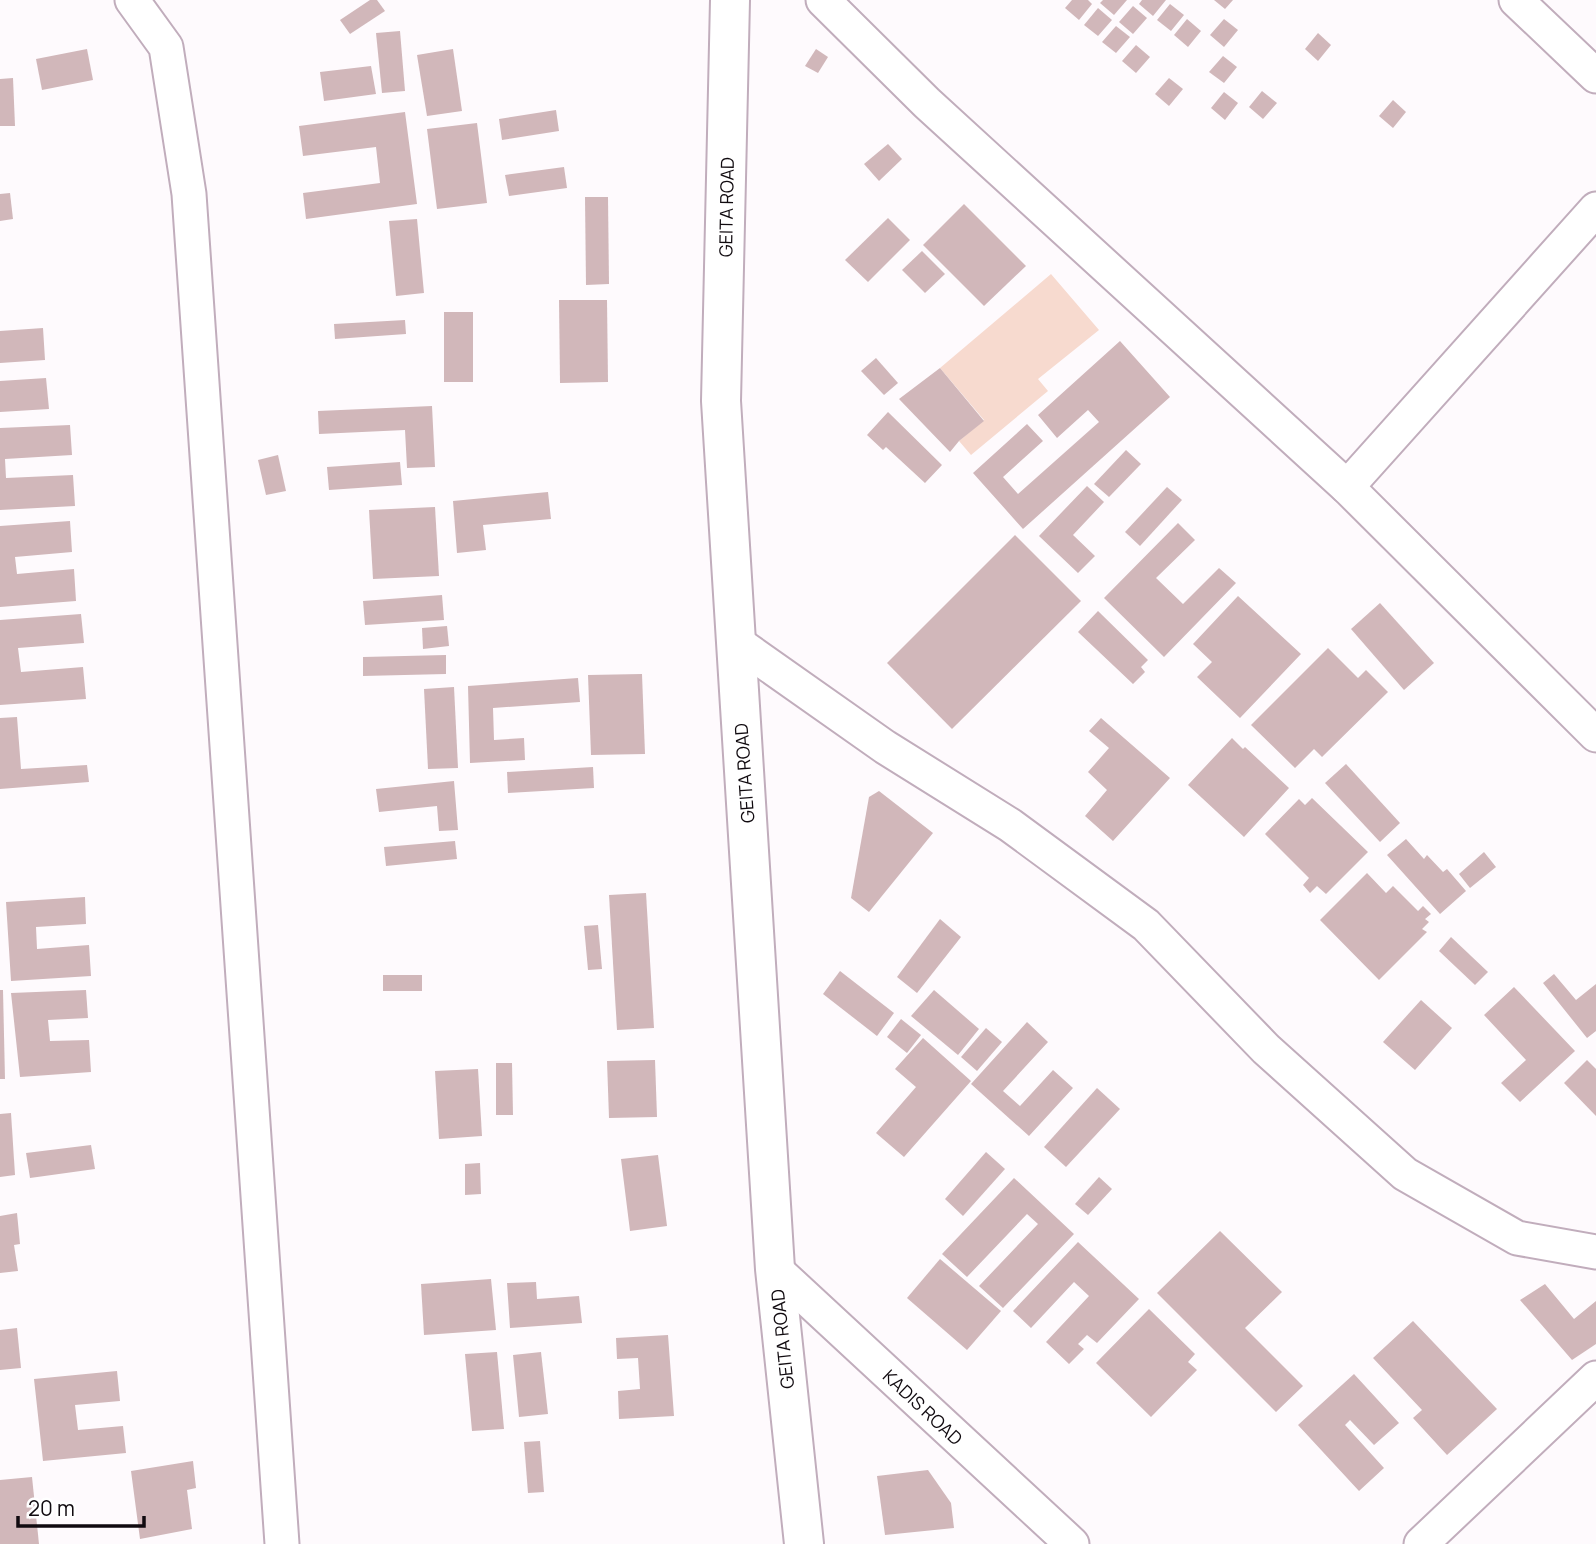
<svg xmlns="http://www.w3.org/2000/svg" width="1596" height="1544" font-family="Manrope,sans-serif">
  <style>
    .garden { fill: #f7dacf }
    .building { fill: #d1b7ba }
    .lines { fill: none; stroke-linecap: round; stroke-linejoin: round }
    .street-casing { stroke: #c1adbc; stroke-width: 37 }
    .secondary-casing { stroke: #c1adbc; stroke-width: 42 }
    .street { stroke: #fff; stroke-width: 33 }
    .secondary { stroke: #fff; stroke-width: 38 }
    .labels { text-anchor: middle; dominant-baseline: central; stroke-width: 7; stroke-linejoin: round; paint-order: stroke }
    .street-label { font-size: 18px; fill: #100a0f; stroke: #fff }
  </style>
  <rect width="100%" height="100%" fill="#fefafd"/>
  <path class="garden" d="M1051 274 1099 330 1038 379 1048 391 971 455 959 441 984 420 940 368Z"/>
  <g class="building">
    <path d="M370 0H377L385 11 350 34 340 20Z"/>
    <path d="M1072 0H1088L1092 4 1079 20 1065 8Z"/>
    <path d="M1103 0H1127L1114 15 1100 3Z"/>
    <path d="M1142 0H1166L1153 16 1139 4Z"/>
    <path d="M1214 0H1233L1225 9Z"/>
    <path d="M1170 4 1184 15 1171 31 1157 20Z"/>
    <path d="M1133 6 1147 18 1133 34 1119 22Z"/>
    <path d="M1098 8 1112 20 1098 36 1084 25Z"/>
    <path d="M1187 19 1201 31 1188 47 1174 35Z"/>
    <path d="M1224 19 1238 30 1224 47 1210 35Z"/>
    <path d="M1116 26 1130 37 1116 53 1102 42Z"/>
    <path d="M400 31 405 91 382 93 376 33Z"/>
    <path d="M1318 33 1331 45 1318 61 1305 49Z"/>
    <path d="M1136 45 1150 57 1136 73 1122 61Z"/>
    <path d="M87 49 93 80 42 90 36 59Z"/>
    <path d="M453 49 462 111 427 116 417 55Z"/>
    <path d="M816 49 828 57 818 73 805 66Z"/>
    <path d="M1223 56 1237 67 1224 83 1209 72Z"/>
    <path d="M371 66 376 94 324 101 320 72Z"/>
    <path d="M13 78 15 126H0V79Z"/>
    <path d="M1169 78 1183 89 1169 106 1155 94Z"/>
    <path d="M1262 91 1277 103 1263 119 1249 107Z"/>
    <path d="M1224 92 1238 103 1225 120 1211 108Z"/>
    <path d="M1393 100 1406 112 1393 128 1379 116Z"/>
    <path d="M556 110 559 131 502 140 499 119Z"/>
    <path d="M405 112 417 204 306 219 303 193 380 183 376 147 303 156 299 126Z"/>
    <path d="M477 123 487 203 437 209 427 129Z"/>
    <path d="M888 144 902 159 879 181 864 164Z"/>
    <path d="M564 167 567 188 509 196 505 175Z"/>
    <path d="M10 193 13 219 0 221V194Z"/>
    <path d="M585 197H608L609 284 586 285Z"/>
    <path d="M964 204 1026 266 984 306 923 245Z"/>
    <path d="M888 218 910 240 868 282 845 260Z"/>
    <path d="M417 219 424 293 396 296 389 221Z"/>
    <path d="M922 251 945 274 925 293 902 270Z"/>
    <path d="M559 300H607L608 382 560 383Z"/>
    <rect x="444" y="312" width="29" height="70"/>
    <path d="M405 320 406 334 335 339 334 324Z"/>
    <path d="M43 328 45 360 0 363V331Z"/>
    <path d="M1120 341 1170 397 1023 529 973 473 1027 424 1043 441 1003 477 1018 494 1099 422 1088 410 1057 438 1038 415Z"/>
    <path d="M876 358 898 383 884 395 861 371Z"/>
    <path d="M940 368 984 421 959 441 950 452 899 399Z"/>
    <path d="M46 378 49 409 0 412V381Z"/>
    <path d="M432 406 435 467 407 468 405 430 319 434 318 411Z"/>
    <path d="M888 412 942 465 925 483 886 447 883 450 867 435Z"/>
    <path d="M70 425 72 455 5 459 6 478 73 475 75 506 0 510V428Z"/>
    <path d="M1126 450 1141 464 1109 497 1094 484Z"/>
    <path d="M278 455 286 491 266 495 258 460Z"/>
    <path d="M400 462 402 485 329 490 327 467Z"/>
    <path d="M1087 486 1104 502 1073 535 1095 556 1078 573 1039 536Z"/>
    <path d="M1167 487 1182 500 1140 546 1125 532Z"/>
    <path d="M548 492 551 519 483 525 486 550 457 553 453 501Z"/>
    <path d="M435 507 439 576 373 579 369 510Z"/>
    <path d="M70 521 72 552 15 557 17 574 74 569 76 601 0 607V526Z"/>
    <path d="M1178 523 1195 540 1156 578 1183 604 1219 568 1236 583 1164 657 1104 598Z"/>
    <path d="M1015 535 1081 601 952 729 887 663Z"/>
    <path d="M442 595 444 620 365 625 363 601Z"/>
    <path d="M1238 596 1301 654 1240 718 1197 677 1212 662 1193 644Z"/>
    <path d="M1380 603 1434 663 1404 690 1351 629Z"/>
    <path d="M1098 611 1148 660 1141 667 1145 672 1133 684 1078 632Z"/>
    <path d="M81 614 84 643 18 648 21 672 83 667 86 699 0 705V620Z"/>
    <path d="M447 626 449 646 423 649 422 628Z"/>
    <path d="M1328 648 1358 678 1366 670 1388 692 1322 757 1314 749 1295 768 1251 725Z"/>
    <path d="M446 655V674L363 676V657Z"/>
    <path d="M642 674 645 754 591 755 588 675Z"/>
    <path d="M578 678 580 702 493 708 494 740 524 738 525 760 470 763 468 686Z"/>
    <path d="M454 687 458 768 428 769 424 689Z"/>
    <path d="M17 717 21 769 87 765 89 782 0 789V718Z"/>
    <path d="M1101 718 1170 778 1113 841 1085 816 1107 790 1088 772 1109 748 1089 731Z"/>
    <path d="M1232 738 1243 749 1245 747 1289 788 1244 837 1188 785Z"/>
    <path d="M1346 764 1400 823 1380 842 1325 783Z"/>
    <path d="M593 767 594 788 508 793 507 772Z"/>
    <path d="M454 781 458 830 439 831 437 806 379 812 376 789Z"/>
    <path d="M879 791 933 833 869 912 851 898 869 797Z"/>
    <path d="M1312 798 1368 852 1326 894 1317 886 1310 893 1303 885 1309 878 1265 834 1299 799 1305 805Z"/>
    <path d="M1406 839 1424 859 1427 855 1443 872 1447 869 1466 891 1440 914 1387 855Z"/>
    <path d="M455 841 457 859 386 866 384 847Z"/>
    <path d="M1484 852 1496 867 1470 888 1459 874Z"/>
    <path d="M1367 873 1386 893 1393 886 1418 911 1423 906 1431 914 1425 919 1429 922 1422 929 1427 932 1379 980 1320 920Z"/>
    <path d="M646 893 654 1028 617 1030 609 895Z"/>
    <path d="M85 897 86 924 36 927 37 949 89 945 91 976 11 981 6 902Z"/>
    <path d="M940 919 961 937 917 993 897 977Z"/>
    <path d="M598 925 602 969 588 970 584 926Z"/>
    <path d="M1451 937 1488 972 1475 985 1439 951Z"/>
    <path d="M840 971 894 1013 877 1036 823 994Z"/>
    <path d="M1554 974 1576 1000 1596 984V1031L1587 1038 1543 983Z"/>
    <rect x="383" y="975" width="39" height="16"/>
    <path d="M1514 987 1575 1051 1520 1102 1501 1083 1526 1060 1484 1015Z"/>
    <path d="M0 990H3L5 1079H0Z"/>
    <path d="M86 990 88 1018 48 1020 50 1041 89 1040 91 1072 20 1077 11 993Z"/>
    <path d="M934 990 979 1029 958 1055 911 1016Z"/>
    <path d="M1421 1000 1452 1028 1415 1070 1383 1042Z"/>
    <path d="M901 1019 921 1035 907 1053 887 1037Z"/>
    <path d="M1027 1022 1048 1042 1003 1091 1020 1106 1053 1070 1073 1088 1029 1136 971 1084Z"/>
    <path d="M986 1028 1002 1042 977 1071 961 1057Z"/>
    <path d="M923 1038 971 1081 904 1157 876 1133 916 1087 895 1069Z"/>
    <path d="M655 1060 657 1117 609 1118 607 1061Z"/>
    <path d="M1587 1060 1596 1069V1116L1564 1083Z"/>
    <path d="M496 1063H512L513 1115H496Z"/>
    <path d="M478 1069 482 1136 439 1139 435 1071Z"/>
    <path d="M1097 1088 1120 1109 1066 1167 1044 1147Z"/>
    <path d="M11 1113 15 1175 0 1177V1114Z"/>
    <path d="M91 1145 95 1169 30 1178 26 1153Z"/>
    <path d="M986 1152 1005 1169 963 1216 945 1199Z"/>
    <path d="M658 1155 667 1226 630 1231 621 1159Z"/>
    <path d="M480 1163 481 1194 465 1195V1164Z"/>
    <path d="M1099 1177 1112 1189 1088 1215 1075 1204Z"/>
    <path d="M1014 1178 1074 1234 1003 1308 979 1286 1038 1224 1027 1214 967 1277 942 1254Z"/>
    <path d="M17 1213 20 1244 14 1245 18 1271 0 1273V1216Z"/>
    <path d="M1220 1231 1282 1292 1245 1328 1303 1386 1276 1412 1157 1293Z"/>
    <path d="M1078 1242 1139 1299 1097 1343 1087 1335 1078 1344 1084 1349 1069 1364 1046 1342 1089 1296 1074 1282 1031 1328 1013 1311Z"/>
    <path d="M940 1259 1001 1311 967 1350 907 1298Z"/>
    <path d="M491 1279 496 1330 424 1335 421 1284Z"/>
    <path d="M536 1282 537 1299 579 1296 582 1323 510 1328 507 1283Z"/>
    <path d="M1545 1284 1574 1319 1596 1301V1344L1572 1360 1520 1300Z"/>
    <path d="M1149 1309 1195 1354 1188 1362 1197 1370 1151 1417 1096 1363Z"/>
    <path d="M1413 1321 1497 1409 1447 1455 1413 1418 1422 1410 1373 1358Z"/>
    <path d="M17 1328 21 1368 0 1370V1330Z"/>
    <path d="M668 1335 674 1416 619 1419 618 1391 640 1389 638 1358 617 1359 616 1338Z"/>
    <path d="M497 1352 504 1429 472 1431 465 1354Z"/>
    <path d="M541 1352 548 1414 519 1417 513 1355Z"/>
    <path d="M117 1371 120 1401 75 1405 78 1430 123 1426 126 1453 43 1461 34 1379Z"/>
    <path d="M1354 1374 1399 1423 1374 1445 1350 1420 1345 1425 1384 1468 1359 1491 1298 1425Z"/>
    <path d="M540 1441 544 1492 528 1493 524 1442Z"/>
    <path d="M193 1461 196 1488 187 1490 192 1529 140 1539 131 1471Z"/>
    <path d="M928 1470 951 1503 954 1528 885 1535 877 1476Z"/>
    <path d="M32 1477 39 1544H0V1480Z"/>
  </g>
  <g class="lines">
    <defs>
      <g id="street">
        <path d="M132 0 166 47 189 194 282 1544"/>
        <path d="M823 0 927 103 1347 487 1596 735"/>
        <path d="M1516 0 1596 76"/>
        <path d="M1347 487 1596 209"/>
        <path d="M736 642 885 747 1010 825 1146 925 1266 1049 1405 1174 1517 1238 1596 1252"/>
        <path d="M775 1269 1072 1544"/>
        <path d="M1421 1544 1596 1378"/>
      </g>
      <path id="secondary" d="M730 0 721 401 775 1269 804 1544"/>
    </defs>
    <use href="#street" class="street-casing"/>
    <use href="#secondary" class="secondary-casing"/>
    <use href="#street" class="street"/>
    <use href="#secondary" class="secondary"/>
  </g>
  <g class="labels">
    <g class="street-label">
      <text transform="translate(726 207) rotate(-89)">GEITA ROAD</text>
      <text transform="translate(744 773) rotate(-94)">GEITA ROAD</text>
      <text transform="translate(782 1339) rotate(-96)">GEITA ROAD</text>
      <text transform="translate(923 1407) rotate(43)">KADIS ROAD</text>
    </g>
  </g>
  <path d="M18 1516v10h126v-10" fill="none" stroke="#100a0f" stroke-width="3.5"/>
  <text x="28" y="1516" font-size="21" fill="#100a0f" stroke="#ffffff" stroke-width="5" paint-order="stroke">20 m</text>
</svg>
